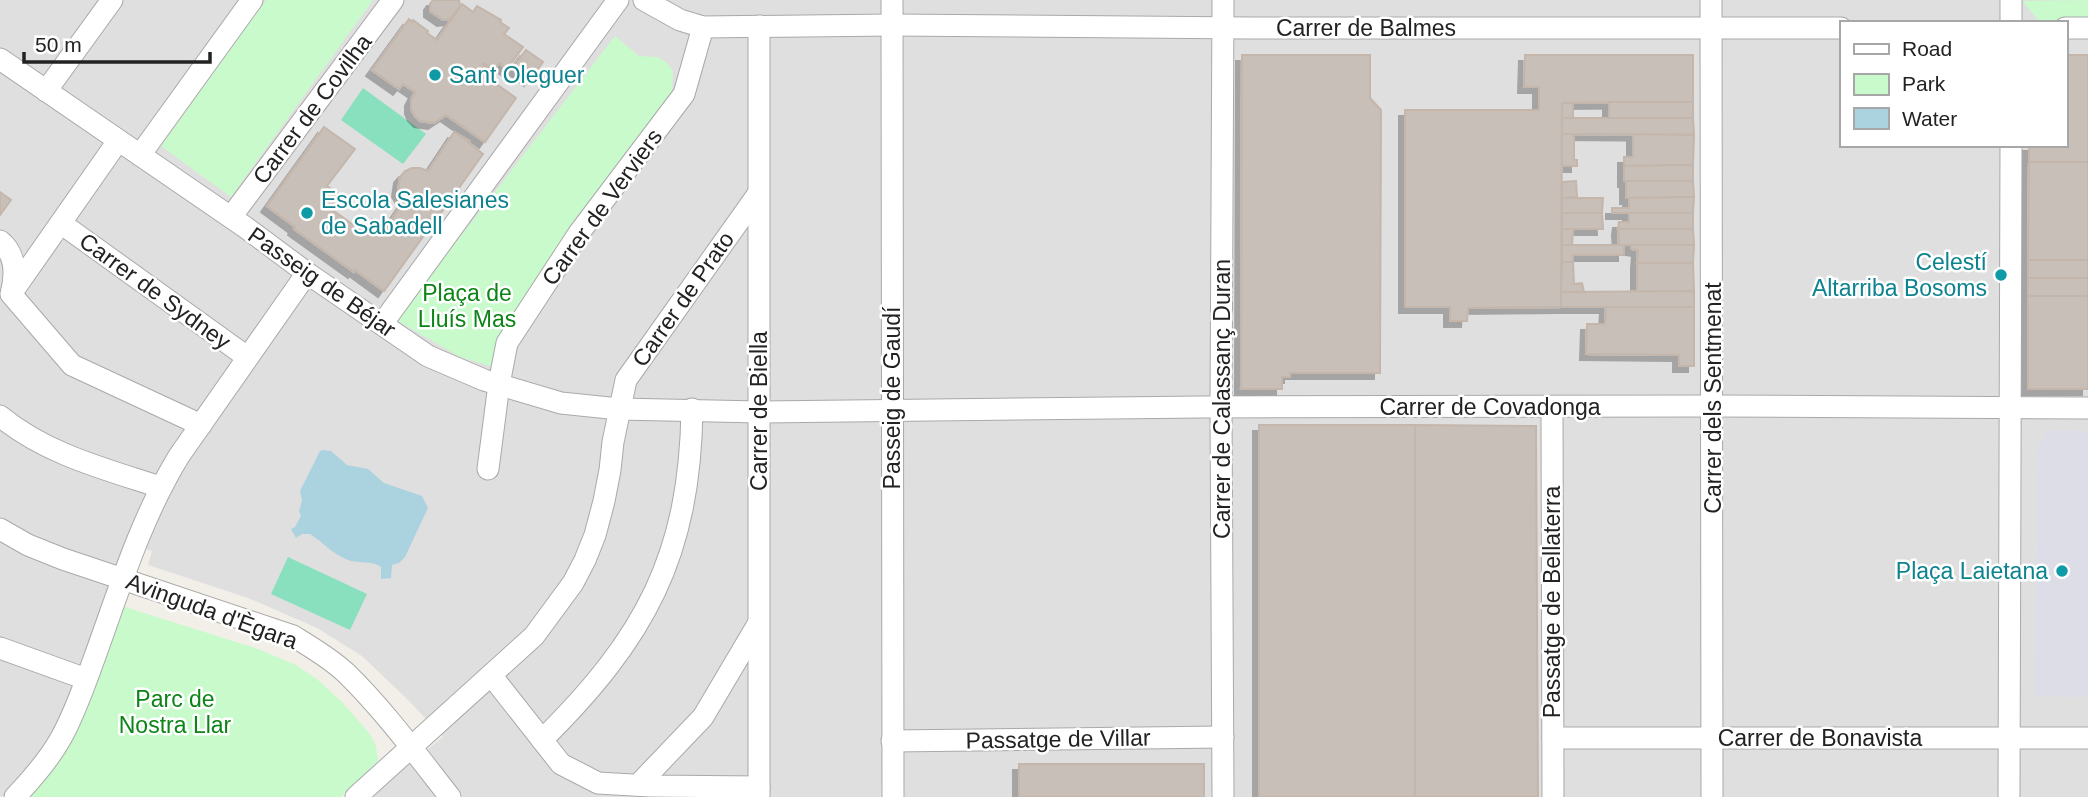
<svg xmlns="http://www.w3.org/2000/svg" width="2088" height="797" font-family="Helvetica,sans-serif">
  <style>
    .residential { fill: #e0dfdf; fill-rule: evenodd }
    .park { fill: #c8facc }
    .pitch { fill: #88e0be }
    .plaza { fill: #dddde8 }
    .water { fill: #aad3df }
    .building { fill: #c7bfb8; stroke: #c4b6ab; stroke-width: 2; filter: url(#shadow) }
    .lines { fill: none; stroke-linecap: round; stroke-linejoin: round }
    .street-casing { stroke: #a9a9a9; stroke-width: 23 }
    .street { stroke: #fff; stroke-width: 21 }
    .culture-dot { fill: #0f9aa8; stroke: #fff; stroke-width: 2.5 }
    .labels { text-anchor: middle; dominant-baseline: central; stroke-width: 5; stroke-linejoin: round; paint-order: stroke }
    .street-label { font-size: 23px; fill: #222; stroke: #fff }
    .culture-label { font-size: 23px; fill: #0d838f; stroke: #fff; text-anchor: start }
    .park-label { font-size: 23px; fill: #0c8416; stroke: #fff }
  </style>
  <defs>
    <filter id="shadow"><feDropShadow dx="-6" dy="6" stdDeviation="0" flood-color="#0004"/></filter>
  </defs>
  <rect width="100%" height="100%" fill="#f2efe9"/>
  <path class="residential" d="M0 0H2088V797H370L398 772 443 737 408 700 362 656 317 628 248 598 148 565 152 551 125 544 79 669 55 729 43 748 5 795 0 797ZM1841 23H2065V145H1841Z"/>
  <g class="park">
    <path d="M266 0H373L231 197 161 146Z"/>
    <path d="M2088 0V20L2039 21 2022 1Z"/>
    <path d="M615 36 639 56 657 57 666 62 673 71 672 92 497 368 460 357 396 320Z"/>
    <path d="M122 606 258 649 296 665 318 680 343 703 370 734 376 746 378 761 341 797H26Z"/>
  </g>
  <g class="pitch">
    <path d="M363 88 426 134 403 164 341 120Z"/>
    <path d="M288 557 367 594 350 630 271 594Z"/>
  </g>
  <path class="plaza" d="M2049 431H2088V697L2035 696 2038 446Z"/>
  <path class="water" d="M323 450 331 451 347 465 368 469 384 483 422 496 428 508 405 557 399 563 392 565 391 578 381 579V567C371 560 359 564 348 560 332 554 323 542 310 534H302L296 538 291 529 295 527 301 516 299 511 302 501 300 491 320 451Z"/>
  <g class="building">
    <path d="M433 0H459L460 7 450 19 443 20 430 11V4Z"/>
    <path d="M462 4 473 12 477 6 501 20 500 22 509 28 504 34 523 47 507 69 499 63 494 70 484 63 483 65 493 72 488 78 516 98 485 142 446 115 434 123 420 121 414 115 411 108V100L415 92 403 84 399 89 372 70 409 19 412 22 413 20 428 31 427 33 437 40Z"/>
    <path d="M526 50 543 62 530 80 513 67Z"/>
    <path d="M1242 55H1370V98L1381 110 1380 373H1290V377H1282V389H1241Z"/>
    <path d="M1525 55H1693V102L1562 103 1561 307 1468 308 1467 321H1450V307H1405V110H1539V87H1524Z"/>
    <path d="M2065 55H2088V162H2029V145H2065Z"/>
    <rect x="1609" y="102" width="84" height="16"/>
    <rect x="1562" y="103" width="11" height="15"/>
    <path d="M1562 118H1693L1694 135 1562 134Z"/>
    <path d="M324 127 355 149 327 186 340 195 330 208 363 232 372 219 385 229 404 201 398 191 400 177 405 171 412 168H420L428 171 454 132 469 141 468 142 483 154 434 223 428 218 419 229 425 234 384 291 355 270 354 272 294 229 295 227 267 206Z"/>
    <path d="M1562 134H1574V160H1577V166H1562Z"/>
    <path d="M1633 134 1694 135 1693 165 1624 166V157H1633Z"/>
    <path d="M2029 162H2088V260H2028Z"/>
    <path d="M1693 165V181H1624V166Z"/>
    <path d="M1576 181 1577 197 1562 198V182Z"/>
    <path d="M1626 181H1693L1694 197 1626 198Z"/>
    <path d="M0 192 11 200 0 215Z"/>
    <path d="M1694 197 1693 213H1612V208H1629V198Z"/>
    <path d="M1562 198H1603L1602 213H1562Z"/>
    <path d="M1562 213H1602L1603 229H1562Z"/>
    <path d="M1629 213H1693V229H1618L1619 222H1629Z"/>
    <path d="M1562 229H1573L1572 245H1562Z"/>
    <path d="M1618 229H1693L1694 245H1619Z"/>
    <path d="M1562 245H1624V255H1573V262H1562Z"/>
    <path d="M1631 245H1694L1693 263H1637L1638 250 1631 249Z"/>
    <rect x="2028" y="260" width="60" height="18"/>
    <path d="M1562 262H1573L1574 284 1582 283 1584 292H1561Z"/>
    <path d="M1637 263H1693L1694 291 1637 292Z"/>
    <rect x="2028" y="278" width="60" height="18"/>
    <path d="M1694 291V307H1561V292Z"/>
    <rect x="2028" y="296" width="60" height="93"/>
    <path d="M1606 307H1694V366H1679V355L1586 354 1587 324H1605Z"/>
    <rect x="1259" y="425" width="156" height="372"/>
    <path d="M1415 425 1536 426 1538 797H1415Z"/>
    <rect x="1019" y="764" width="185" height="33"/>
  </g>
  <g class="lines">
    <defs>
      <g id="street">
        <path d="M644 0 680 20 703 27 892 25 1250 28H1841"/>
        <path d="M892 0 893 797"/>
        <path d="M1223 0 1221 407 1223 797"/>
        <path d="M1711 0 1712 797"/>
        <path d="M2011 0V23"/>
        <path d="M759 26V797"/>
        <path d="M2065 28H2088"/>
        <path d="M0 59 245 227 307 273 428 356 484 380 561 403 619 409 759 412 1202 407 1713 406 2088 408"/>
        <path d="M46 91 112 0"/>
        <path d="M140 155 252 0"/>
        <path d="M231 217 393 0"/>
        <path d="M62 224 247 357"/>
        <path d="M0 241C16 254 16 275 11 294L72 365 201 425"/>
        <path d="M13 291 118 141"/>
        <path d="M382 324 618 0"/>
        <path d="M1552 407 1553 797"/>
        <path d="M0 416C46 454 105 469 160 487"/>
        <path d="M488 469 499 384 507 343 579 233 684 94 703 27"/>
        <path d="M0 529 28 545 63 559 293 636C311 647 330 658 346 673 384 710 417 755 450 797"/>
        <path d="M0 648 86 679"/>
        <path d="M491 675 561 764 598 783 650 786 759 787"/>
        <path d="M1553 738H2088"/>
        <path d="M542 740C645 638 690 556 692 409"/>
        <path d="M892 741 1223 737"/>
        <path d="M638 785 703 717 758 624"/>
        <path d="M15 797C32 779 49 760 61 738 75 713 84 686 94 659 119 590 141 518 179 456L307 273"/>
        <path d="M356 797 534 636 573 583 585 560 595 535 604 501 610 470 613 442 626 380 758 194"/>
        <path d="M2009 797 2011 145"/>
      </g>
    </defs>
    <use href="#street" class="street-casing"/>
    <use href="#street" class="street"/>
  </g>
  <g class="culture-dot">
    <circle cx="435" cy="75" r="7"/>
    <circle cx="307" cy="213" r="7"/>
    <circle cx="2001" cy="275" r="7"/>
    <circle cx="2062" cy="571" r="7"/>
  </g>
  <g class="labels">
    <g class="street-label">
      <text x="1366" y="28">Carrer de Balmes</text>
      <text transform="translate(312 109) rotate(-53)">Carrer de Covilha</text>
      <text transform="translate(602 207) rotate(-54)">Carrer de Verviers</text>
      <text transform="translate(322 282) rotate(35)">Passeig de Béjar</text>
      <text transform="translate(155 291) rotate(36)">Carrer de Sydney</text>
      <text transform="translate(683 299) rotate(-55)">Carrer de Prato</text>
      <text transform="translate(892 398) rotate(-90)">Passeig de Gaudí</text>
      <text transform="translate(1713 398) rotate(-90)">Carrer dels Sentmenat</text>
      <text transform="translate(1222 399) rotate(-90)">Carrer de Calassanç Duran</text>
      <text x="1490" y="407">Carrer de Covadonga</text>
      <text transform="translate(759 411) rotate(-90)">Carrer de Biella</text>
      <text transform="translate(1552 602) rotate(-90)">Passatge de Bellaterra</text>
      <text transform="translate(212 611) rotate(20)">Avinguda d'Ègara</text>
      <text x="1820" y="738">Carrer de Bonavista</text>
      <text transform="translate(1058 739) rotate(-1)">Passatge de Villar</text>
    </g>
    <g class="culture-label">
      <text x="449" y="75">Sant Oleguer</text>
      <text x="321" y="200">Escola Salesianes<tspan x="321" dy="26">de Sabadell</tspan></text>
      <text x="1987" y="262" text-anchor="end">Celestí<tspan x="1987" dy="26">Altarriba Bosoms</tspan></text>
      <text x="2048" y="571" text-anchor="end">Plaça Laietana</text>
    </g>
    <g class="park-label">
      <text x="467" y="293">Plaça de<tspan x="467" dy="26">Lluís Mas</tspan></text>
      <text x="175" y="699">Parc de<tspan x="175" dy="26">Nostra Llar</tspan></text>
    </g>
  </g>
  <rect x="1840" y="21" width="228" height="126" fill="#ffffff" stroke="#a7a7a7" stroke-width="2"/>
  <rect x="1854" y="44" width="35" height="10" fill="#ffffff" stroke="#a7a7a7" stroke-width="2"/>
  <text x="1902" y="56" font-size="21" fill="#222222">Road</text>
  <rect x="1854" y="74" width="35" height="21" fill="#c8facc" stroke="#a7a7a7" stroke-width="2"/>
  <text x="1902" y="91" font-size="21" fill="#222222">Park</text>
  <rect x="1854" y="108" width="35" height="21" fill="#aad3df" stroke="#a7a7a7" stroke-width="2"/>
  <text x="1902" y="126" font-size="21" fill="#222222">Water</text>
  <path d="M24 52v10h186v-10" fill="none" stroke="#222222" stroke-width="3.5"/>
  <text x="35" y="52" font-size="21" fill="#222222" stroke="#ffffff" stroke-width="5" paint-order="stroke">50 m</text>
</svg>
